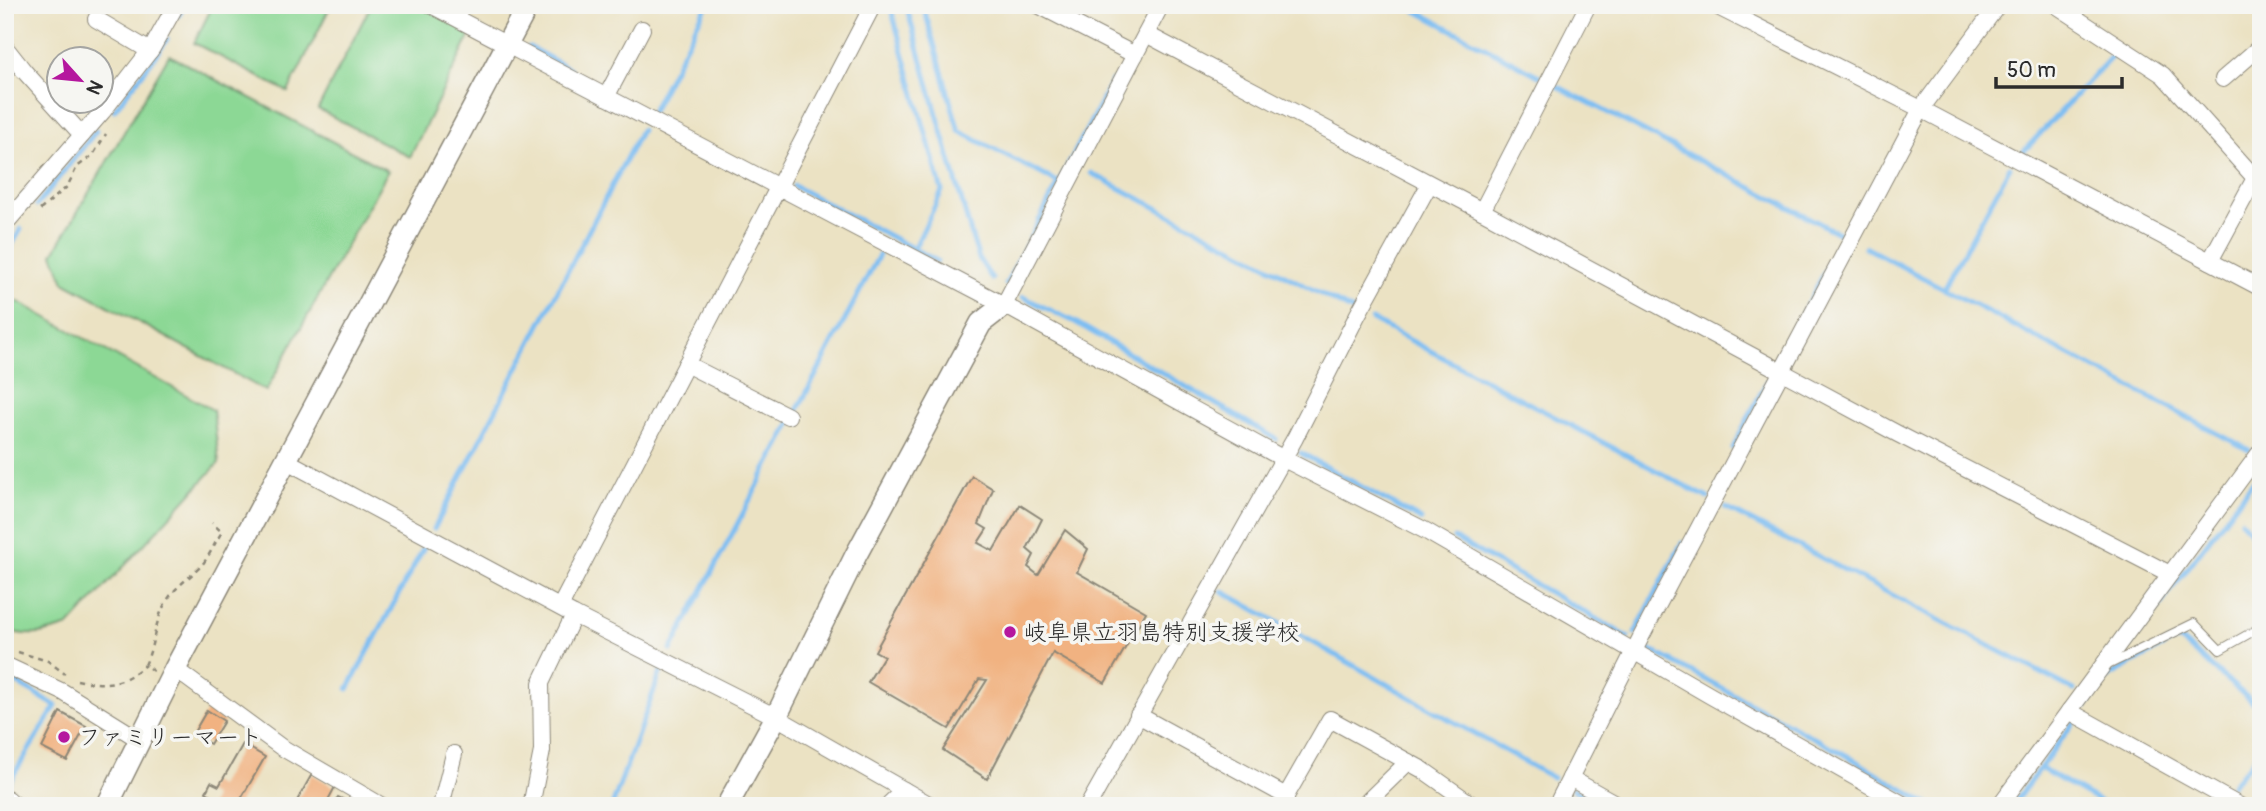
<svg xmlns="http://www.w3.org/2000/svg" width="2266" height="811" font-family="Pangolin,'Klee One',sans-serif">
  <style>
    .pitch { fill: #8cd895; stroke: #5c8260; stroke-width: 2 }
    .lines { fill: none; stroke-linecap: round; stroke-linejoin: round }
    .stream { stroke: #7ebef2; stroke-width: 5 }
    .building { fill: #f1b281 }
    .service-casing { stroke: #8b8677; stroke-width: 10 }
    .minor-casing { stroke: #8b8677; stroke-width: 18 }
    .tertiary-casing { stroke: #8b8677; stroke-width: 24 }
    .secondary-casing { stroke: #8b8677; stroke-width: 25 }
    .path { stroke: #8b8677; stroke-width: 2.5; stroke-dasharray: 5 5; stroke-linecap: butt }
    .service { stroke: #fff; stroke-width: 8 }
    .minor { stroke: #fff; stroke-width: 16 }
    .tertiary { stroke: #fff; stroke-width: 21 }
    .secondary { stroke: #fff; stroke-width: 23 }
    .poi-dot { fill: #b5179e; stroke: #f6f6f2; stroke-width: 2.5 }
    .labels { text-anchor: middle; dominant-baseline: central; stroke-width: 7; stroke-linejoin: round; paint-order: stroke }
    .poi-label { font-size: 23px; fill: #2b2b2b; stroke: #f6f6f2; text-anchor: start }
  </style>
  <rect width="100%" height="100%" fill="#f6f6f2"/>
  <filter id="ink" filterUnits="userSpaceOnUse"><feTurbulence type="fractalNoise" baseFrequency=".0143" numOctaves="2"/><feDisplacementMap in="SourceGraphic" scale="14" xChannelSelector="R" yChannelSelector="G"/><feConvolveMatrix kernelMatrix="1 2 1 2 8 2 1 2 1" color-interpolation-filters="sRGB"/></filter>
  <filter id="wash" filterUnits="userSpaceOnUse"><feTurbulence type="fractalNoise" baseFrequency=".00686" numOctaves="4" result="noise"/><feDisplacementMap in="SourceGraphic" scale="28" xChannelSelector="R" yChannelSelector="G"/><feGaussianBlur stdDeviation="1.57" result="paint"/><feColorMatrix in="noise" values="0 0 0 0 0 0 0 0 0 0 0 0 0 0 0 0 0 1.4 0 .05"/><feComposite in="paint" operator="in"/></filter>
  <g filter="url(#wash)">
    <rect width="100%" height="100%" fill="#ebe2c3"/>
    <g class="pitch">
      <path d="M213 5H331L288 92 194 43Z"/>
      <path d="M371 5H422L473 30 410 157 318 109Z"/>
      <path d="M169 55 388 171 266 391 64 282 53 254Z"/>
      <path d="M17 301 213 410 219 463 69 626C45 634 31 638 5 630V302Z"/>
    </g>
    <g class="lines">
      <g class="stream">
        <path d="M890 5 942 191 914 249"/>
        <path d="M906 5 972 237 979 259 992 279"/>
        <path d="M923 5 959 131 1059 183"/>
        <path d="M1405 5 1539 76"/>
        <path d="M179 15 185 5"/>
        <path d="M529 47 570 69"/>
        <path d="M1557 86 1844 236 1781 354"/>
        <path d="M114 110 143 73 167 39"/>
        <path d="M651 113 707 5"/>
        <path d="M2024 151 2115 53"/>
        <path d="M1091 173 1353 311"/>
        <path d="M794 186 937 261"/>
        <path d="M37 205 96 131"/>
        <path d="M1865 247 2249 450"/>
        <path d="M5 257 21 229"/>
        <path d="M1006 284 1112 81"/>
        <path d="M1944 289 2010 167"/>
        <path d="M1023 297 1075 322 1276 439"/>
        <path d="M1372 320 1708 498"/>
        <path d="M1733 448 1767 381"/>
        <path d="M1301 453 1421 520"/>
        <path d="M1726 508 2074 690"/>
        <path d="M2241 520 2261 546"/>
        <path d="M434 529 641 130"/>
        <path d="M1454 538 1628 637"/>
        <path d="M1222 591 1553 778"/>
        <path d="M1635 633 1682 543"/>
        <path d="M2129 646 2261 471"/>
        <path d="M1649 649 1846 755 1931 806"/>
        <path d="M671 650 879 255"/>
        <path d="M5 676 56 706 6 787"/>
        <path d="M348 689 424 547"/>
        <path d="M2086 706 2106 678 2169 643 2180 640 2261 709"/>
        <path d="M2040 768 2107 806"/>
        <path d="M2232 785 2261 751"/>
        <path d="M1573 789 1603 806"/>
        <path d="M612 806 661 671"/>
        <path d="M2012 806 2074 722"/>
      </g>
    </g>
    <g id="blocks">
      <g class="building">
        <path d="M972 476 993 489 979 524 987 529 978 543 993 551 1020 505 1042 519 1027 549 1034 555 1028 567 1038 575 1065 530 1088 549 1077 572 1146 612 1105 683 1053 653 987 779 943 750 987 680 979 679 949 729 868 682 884 656 875 651Z"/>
        <path d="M207 710 224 721 210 744 193 734Z"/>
        <path d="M60 712 86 726 67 761 42 748Z"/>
        <path d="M243 744 265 757 237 806H210L214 797 206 792 211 782 219 786Z"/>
        <path d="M312 774 335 787 328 800 334 803 338 797 351 803 349 806H294Z"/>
      </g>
    </g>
  </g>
  <g filter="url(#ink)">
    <use href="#blocks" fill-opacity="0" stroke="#8b8677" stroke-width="2"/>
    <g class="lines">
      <defs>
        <path id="service" d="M2108 665 2194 623 2220 650 2261 627"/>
        <g id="minor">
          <path d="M431 5 1004 305 1282 458 1426 531 1711 696 1906 806"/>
          <path d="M1038 5 1135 55"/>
          <path d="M1714 5 1921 109 2261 288"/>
          <path d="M2056 5 2163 75 2255 178"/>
          <path d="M5 7 6 5"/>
          <path d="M96 19 150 51"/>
          <path d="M1146 34 1482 211 1898 434 2170 574"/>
          <path d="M5 47 24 71 82 135"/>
          <path d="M2223 79 2261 46"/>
          <path d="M606 97 642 29"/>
          <path d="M1482 211 1588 5"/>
          <path d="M5 224 103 111 152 48 176 5"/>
          <path d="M2210 261 2255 178 2261 173"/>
          <path d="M1004 305 1161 5"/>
          <path d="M686 364 788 416"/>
          <path d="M285 460 574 615 776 717 932 806"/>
          <path d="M560 607 873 5"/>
          <path d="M5 665 63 692 140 740"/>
          <path d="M175 669 281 747 382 806"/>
          <path d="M2069 711 2240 806"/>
          <path d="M1138 715 1286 796V806"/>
          <path d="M1570 778 1615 803"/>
          <path d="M1286 796 1330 719 1423 770 1474 806"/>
          <path d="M1367 802 1408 762"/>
          <path d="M441 806 454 754"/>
          <path d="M531 806 542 751 541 683 574 615"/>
          <path d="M887 806 904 790"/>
          <path d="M1088 806 1295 438 1358 314 1429 185"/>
          <path d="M1556 806 1641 637 1921 109 1998 5"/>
          <path d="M1999 806 2261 451"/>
        </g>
        <g id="tertiary">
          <path d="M107 806 175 669 528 5"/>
          <path d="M727 806 776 717 856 555 981 323 1004 305"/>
        </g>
        <path id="secondary" d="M5 801 11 806"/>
      </defs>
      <use href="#service" class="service-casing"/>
      <use href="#minor" class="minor-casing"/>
      <use href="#tertiary" class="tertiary-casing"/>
      <use href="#secondary" class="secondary-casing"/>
      <g class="path">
        <path d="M40 210 67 187 77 167 93 155 106 134"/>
        <path d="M18 652 48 661 65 674"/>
        <path d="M153 671 145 665C155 644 154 620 168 599 177 585 191 577 202 565 210 555 215 542 222 532L212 523"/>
        <path d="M77 680C107 686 122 685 145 665"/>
      </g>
      <use href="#service" class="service"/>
      <use href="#minor" class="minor"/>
      <use href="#tertiary" class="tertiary"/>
      <use href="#secondary" class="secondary"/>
    </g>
  </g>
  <g class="poi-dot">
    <circle cx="1010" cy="632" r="7"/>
    <circle cx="64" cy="737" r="7"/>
  </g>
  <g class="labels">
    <g class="poi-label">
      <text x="1024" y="632">岐阜県立羽島特別支援学校</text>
      <text x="78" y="737">ファミリーマート</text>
    </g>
  </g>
  <rect width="2266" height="811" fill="none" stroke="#f6f6f2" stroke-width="28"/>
  <g transform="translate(80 80) rotate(117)"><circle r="33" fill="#f6f6f2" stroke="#a5a5a2" stroke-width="2"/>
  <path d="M0-5L12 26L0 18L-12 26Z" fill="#b5179e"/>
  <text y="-10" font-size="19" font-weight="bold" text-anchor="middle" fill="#2b2b2b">N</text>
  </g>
  <path d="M1996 77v10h126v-10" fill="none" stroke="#2b2b2b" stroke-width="3.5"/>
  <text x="2007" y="77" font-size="21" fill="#2b2b2b" stroke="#f6f6f2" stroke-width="5" paint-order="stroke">50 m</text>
</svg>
